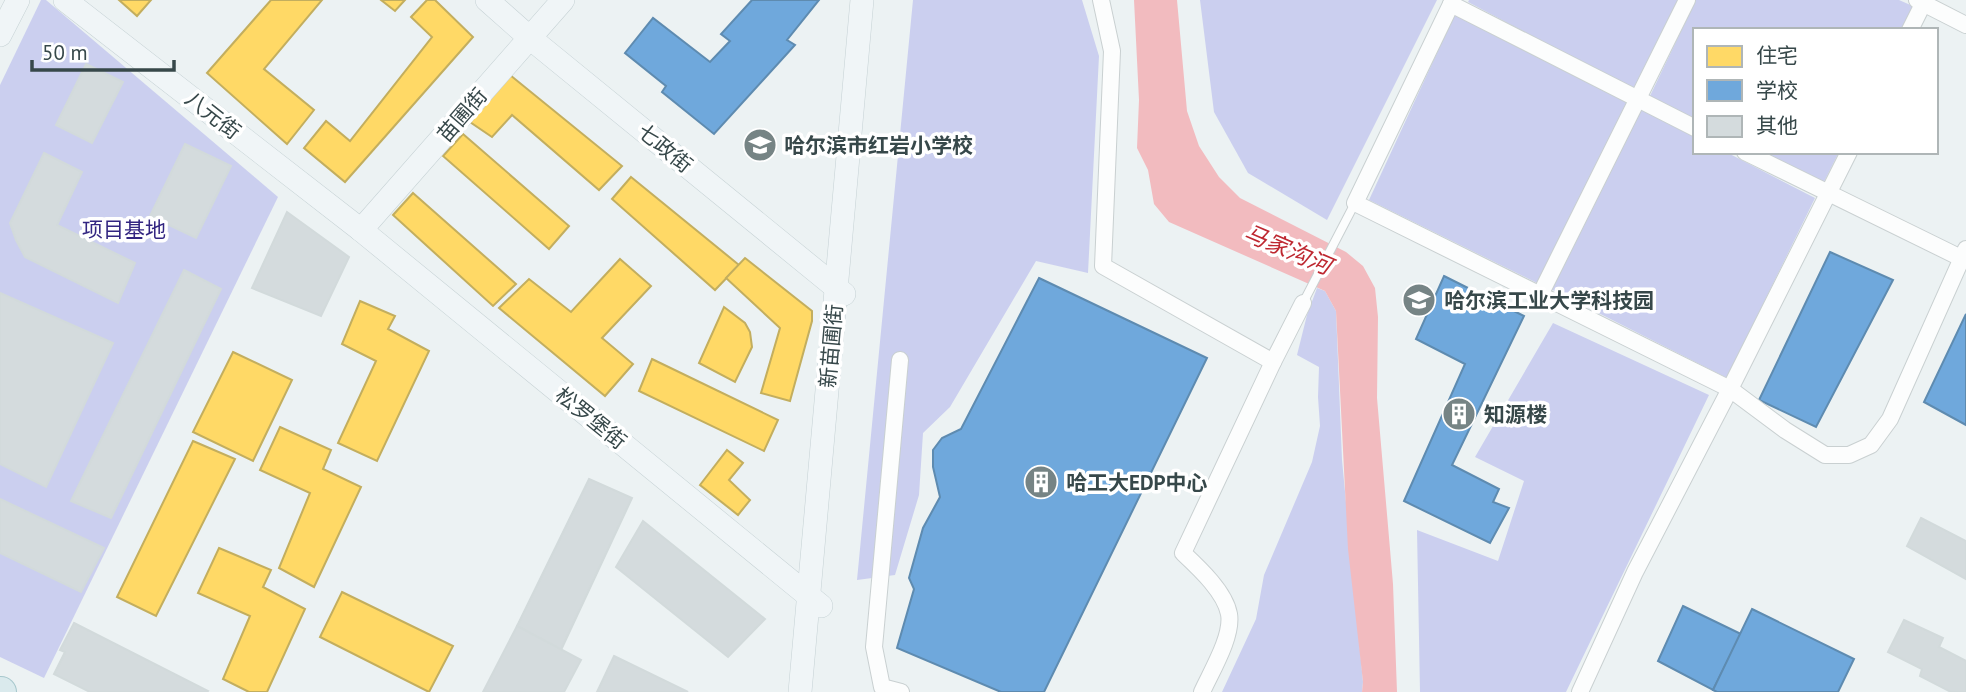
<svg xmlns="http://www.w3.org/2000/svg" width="1966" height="692" font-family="'PT Sans','Noto Sans SC',sans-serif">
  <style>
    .green { fill: #cbcfef }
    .water { fill: #f2bbbf }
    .homes { fill: #ffd966; stroke: #c3ae5e; stroke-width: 2 }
    .schools { fill: #6fa8dc; stroke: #5e8bb0; stroke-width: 2 }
    .building { fill: #d4dbdd; stroke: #d2dadb; stroke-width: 2 }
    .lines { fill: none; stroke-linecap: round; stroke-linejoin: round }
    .lane-casing { stroke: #c9d0d1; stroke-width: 10 }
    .street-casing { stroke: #c9d0d1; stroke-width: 18 }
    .secondary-casing { stroke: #c5d1d4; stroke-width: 24 }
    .highway-casing { stroke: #a6c7cc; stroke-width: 32 }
    .lane { stroke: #fcfdfd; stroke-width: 8 }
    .street { stroke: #fcfdfd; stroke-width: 16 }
    .secondary { stroke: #f0f5f7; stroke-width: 23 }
    .highway { stroke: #daeaed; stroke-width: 30 }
    .labels { text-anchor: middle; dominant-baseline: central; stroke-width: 7; stroke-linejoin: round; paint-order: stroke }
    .street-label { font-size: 21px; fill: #37484a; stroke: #fff }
    .poi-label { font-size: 21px; font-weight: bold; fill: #37484a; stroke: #fff; text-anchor: start }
    .park-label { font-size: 21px; fill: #322581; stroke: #fff }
    .water-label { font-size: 23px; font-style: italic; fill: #be2831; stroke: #fff }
  </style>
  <rect width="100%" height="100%" fill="#ecf2f3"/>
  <g class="green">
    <path d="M41 0H46L278 197 44 678 0 657V85Z"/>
    <path d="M913 0H1082L1099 56 1088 273 1036 261 950 407 923 433 919 495 895 575 857 580Z"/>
    <path d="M1200 0H1437L1327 220 1248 173 1214 112Z"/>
    <path d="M1469 0H1679L1634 90 1468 2Z"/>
    <path d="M1696 0H1899L1915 7 1904 30H1695V120L1649 98Z"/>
    <path d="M1455 14 1628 102 1537 283 1369 200Z"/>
    <path d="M1640 109 1695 136V152H1726L1815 198 1727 378 1551 289Z"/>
    <path d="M1760 152H1839L1823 184Z"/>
    <path d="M1317 288 1325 291 1336 311 1342 460 1363 682 1362 692H1222L1256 619 1264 575 1312 462 1320 426 1318 397 1319 367 1297 355 1307 315Z"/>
    <path d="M1553 323 1709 395 1566 692H1420L1417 530 1498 561 1524 481 1475 457Z"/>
  </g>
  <path class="water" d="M1134 0H1177L1187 111 1199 146 1219 177 1240 198 1346 252 1363 266 1375 288 1378 317 1377 398 1393 584 1397 692H1362L1363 682 1348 549 1336 311 1325 291 1169 222 1154 204 1148 170 1137 148 1139 100Z"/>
  <g class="homes">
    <path d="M119 0H151L137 16Z"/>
    <path d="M271 0H322L264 69 314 110 287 144 207 73Z"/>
    <path d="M381 0H405L395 11Z"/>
    <path d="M427 0H435L473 37 345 182 304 148 326 121 350 141 432 37 411 17Z"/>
    <path d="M510 75 622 166 599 190 512 115 492 137 470 122Z"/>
    <path d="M463 134 569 226 549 249 443 156Z"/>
    <path d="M631 177 739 265 715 290 612 199Z"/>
    <path d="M413 193 516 284 493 306 393 215Z"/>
    <path d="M745 258 812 311V321L790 401 761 393 780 328 726 278Z"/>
    <path d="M620 259 651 286 602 338 633 364 605 396 499 308 529 279 571 312Z"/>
    <path d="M360 301 395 316 388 329 429 351 377 461 338 443 376 361 342 344Z"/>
    <path d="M724 307 745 323 750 332 752 347 735 382 699 363Z"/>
    <path d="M233 352 292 380 253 461 193 432Z"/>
    <path d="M652 359 778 420 764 451 639 391Z"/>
    <path d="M280 427 331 450 323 469 361 487 314 587 279 568 310 493 260 470Z"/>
    <path d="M193 441 235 459 156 616 117 597Z"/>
    <path d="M727 450 743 463 729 480 750 500 738 515 700 485Z"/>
    <path d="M219 548 271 570 263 587 305 609 267 692H249L223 679 250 616 198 593Z"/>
    <path d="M342 592 453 646 429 692 320 637Z"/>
  </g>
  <g class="schools">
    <path d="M752 0H819L787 40 795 45 714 134 662 92 666 86 625 53 653 18 710 62 730 41 721 34Z"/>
    <path d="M1830 252 1893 280 1816 427 1759 400Z"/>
    <path d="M1444 276 1524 316 1452 465 1499 489 1493 502 1509 508 1490 543 1404 501 1465 364 1416 339Z"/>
    <path d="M1039 278 1207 358 1044 692H1001L897 648 914 589 909 578 923 528 940 497 933 467V450L942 438 961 429Z"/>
    <path d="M1966 314V425L1924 402Z"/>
    <path d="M1683 606 1741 634 1713 690 1658 661Z"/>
    <path d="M1752 609 1854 659 1838 692H1717L1713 690Z"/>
  </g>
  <g class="building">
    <path d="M86 64 123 82 92 143 56 125Z"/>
    <path d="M185 144 231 166 196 238 150 216Z"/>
    <path d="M44 153 82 172 57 225 135 263 118 303 25 257 16 240 10 223Z"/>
    <path d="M287 212 349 257 321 316 252 288Z"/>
    <path d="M184 270 221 289 111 518 71 501Z"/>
    <path d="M0 293 113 343 46 487 0 464Z"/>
    <path d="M589 479 632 498 561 650 517 626Z"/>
    <path d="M0 499 104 548 81 592 0 553Z"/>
    <path d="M1921 518 1966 541V579L1907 546Z"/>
    <path d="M643 521 765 619 728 657 616 567Z"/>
    <path d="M1904 620 1943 638 1939 647 1966 661V692H1951L1920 676 1922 669 1888 652Z"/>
    <path d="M74 623 208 691 207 692H90L54 674 65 652 60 650Z"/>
    <path d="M517 626 581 660 564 692H483Z"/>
    <path d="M614 656 688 692H597Z"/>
  </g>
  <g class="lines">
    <defs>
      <path id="lane" d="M1303 303 1355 203"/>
      <g id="street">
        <path d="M1101 0 1112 51 1103 266 1273 362"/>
        <path d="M1453 0 1355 203 1730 389 1785 430 1825 455H1849L1871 445 1890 419 1966 249"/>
        <path d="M1917 0 1966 25"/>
        <path d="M1451 4 1695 128"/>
        <path d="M1910 30 1925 0"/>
        <path d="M1745 152 1961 258"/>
        <path d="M1540 295 1687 0"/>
        <path d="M900 360 874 647 882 687 901 692"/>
        <path d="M1202 692C1211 672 1233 636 1229 614 1225 592 1199 568 1183 553L1273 362 1303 303"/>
        <path d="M1580 692 1635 572 1730 389 1849 152"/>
      </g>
      <g id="secondary">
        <path d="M65 0 361 230 821 606"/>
        <path d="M487 0 530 38 844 294"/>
        <path d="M0 35 18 0"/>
        <path d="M361 230 563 0"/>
        <path d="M800 692 862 0"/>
      </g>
      <path id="highway" d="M0 692H1"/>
    </defs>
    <use href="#lane" class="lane-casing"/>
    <use href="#street" class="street-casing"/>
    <use href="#secondary" class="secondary-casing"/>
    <use href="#highway" class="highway-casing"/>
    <use href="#lane" class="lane"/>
    <use href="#street" class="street"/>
    <use href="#secondary" class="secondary"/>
    <use href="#highway" class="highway"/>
  </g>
  <defs>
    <symbol id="school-disc" viewBox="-11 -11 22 22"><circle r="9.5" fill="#768485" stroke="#fff"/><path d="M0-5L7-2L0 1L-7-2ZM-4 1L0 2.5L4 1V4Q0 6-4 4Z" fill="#fff"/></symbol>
    <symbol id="building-disc" viewBox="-11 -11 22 22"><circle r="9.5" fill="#768485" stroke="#fff"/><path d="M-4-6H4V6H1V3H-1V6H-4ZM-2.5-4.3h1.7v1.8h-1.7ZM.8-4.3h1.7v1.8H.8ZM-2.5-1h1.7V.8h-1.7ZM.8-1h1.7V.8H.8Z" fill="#fff"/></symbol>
  </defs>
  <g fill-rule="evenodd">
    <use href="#school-disc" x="741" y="126" width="38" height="38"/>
    <use href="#school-disc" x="1400" y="281" width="38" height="38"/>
    <use href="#building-disc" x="1440" y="395" width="38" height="38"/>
    <use href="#building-disc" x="1022" y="463" width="38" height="38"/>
  </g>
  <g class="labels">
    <g class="street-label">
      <text transform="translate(213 115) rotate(38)">八元街</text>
      <text transform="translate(462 115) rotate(-49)">苗圃街</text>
      <text transform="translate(665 148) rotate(39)">七政街</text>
      <text transform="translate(831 346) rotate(-85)">新苗圃街</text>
      <text transform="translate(591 418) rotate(39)">松罗堡街</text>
    </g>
    <g class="poi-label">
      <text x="784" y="145">哈尔滨市红岩小学校</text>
      <text x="1444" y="300">哈尔滨工业大学科技园</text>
      <text x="1484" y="414">知源楼</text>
      <text x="1066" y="482">哈工大EDP中心</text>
    </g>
    <g class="park-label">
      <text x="124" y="229">项目基地</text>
    </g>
    <g class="water-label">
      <text transform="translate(1288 249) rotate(23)">马家沟河</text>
    </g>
  </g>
  <rect x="1693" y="28" width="245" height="126" fill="#ffffff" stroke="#afb6b7" stroke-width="2"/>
  <rect x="1707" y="46" width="35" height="21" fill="#ffd966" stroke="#afb6b7" stroke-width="2"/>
  <text x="1756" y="63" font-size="21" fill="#37484a">住宅</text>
  <rect x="1707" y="80" width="35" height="21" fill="#6fa8dc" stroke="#afb6b7" stroke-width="2"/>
  <text x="1756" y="98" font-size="21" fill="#37484a">学校</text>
  <rect x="1707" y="116" width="35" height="21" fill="#d4dbdd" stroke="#afb6b7" stroke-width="2"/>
  <text x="1756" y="133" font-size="21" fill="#37484a">其他</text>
  <path d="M32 60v10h142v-10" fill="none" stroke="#37484a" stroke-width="3.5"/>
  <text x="42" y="60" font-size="21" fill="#37484a" stroke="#ffffff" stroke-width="5" paint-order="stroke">50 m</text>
</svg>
